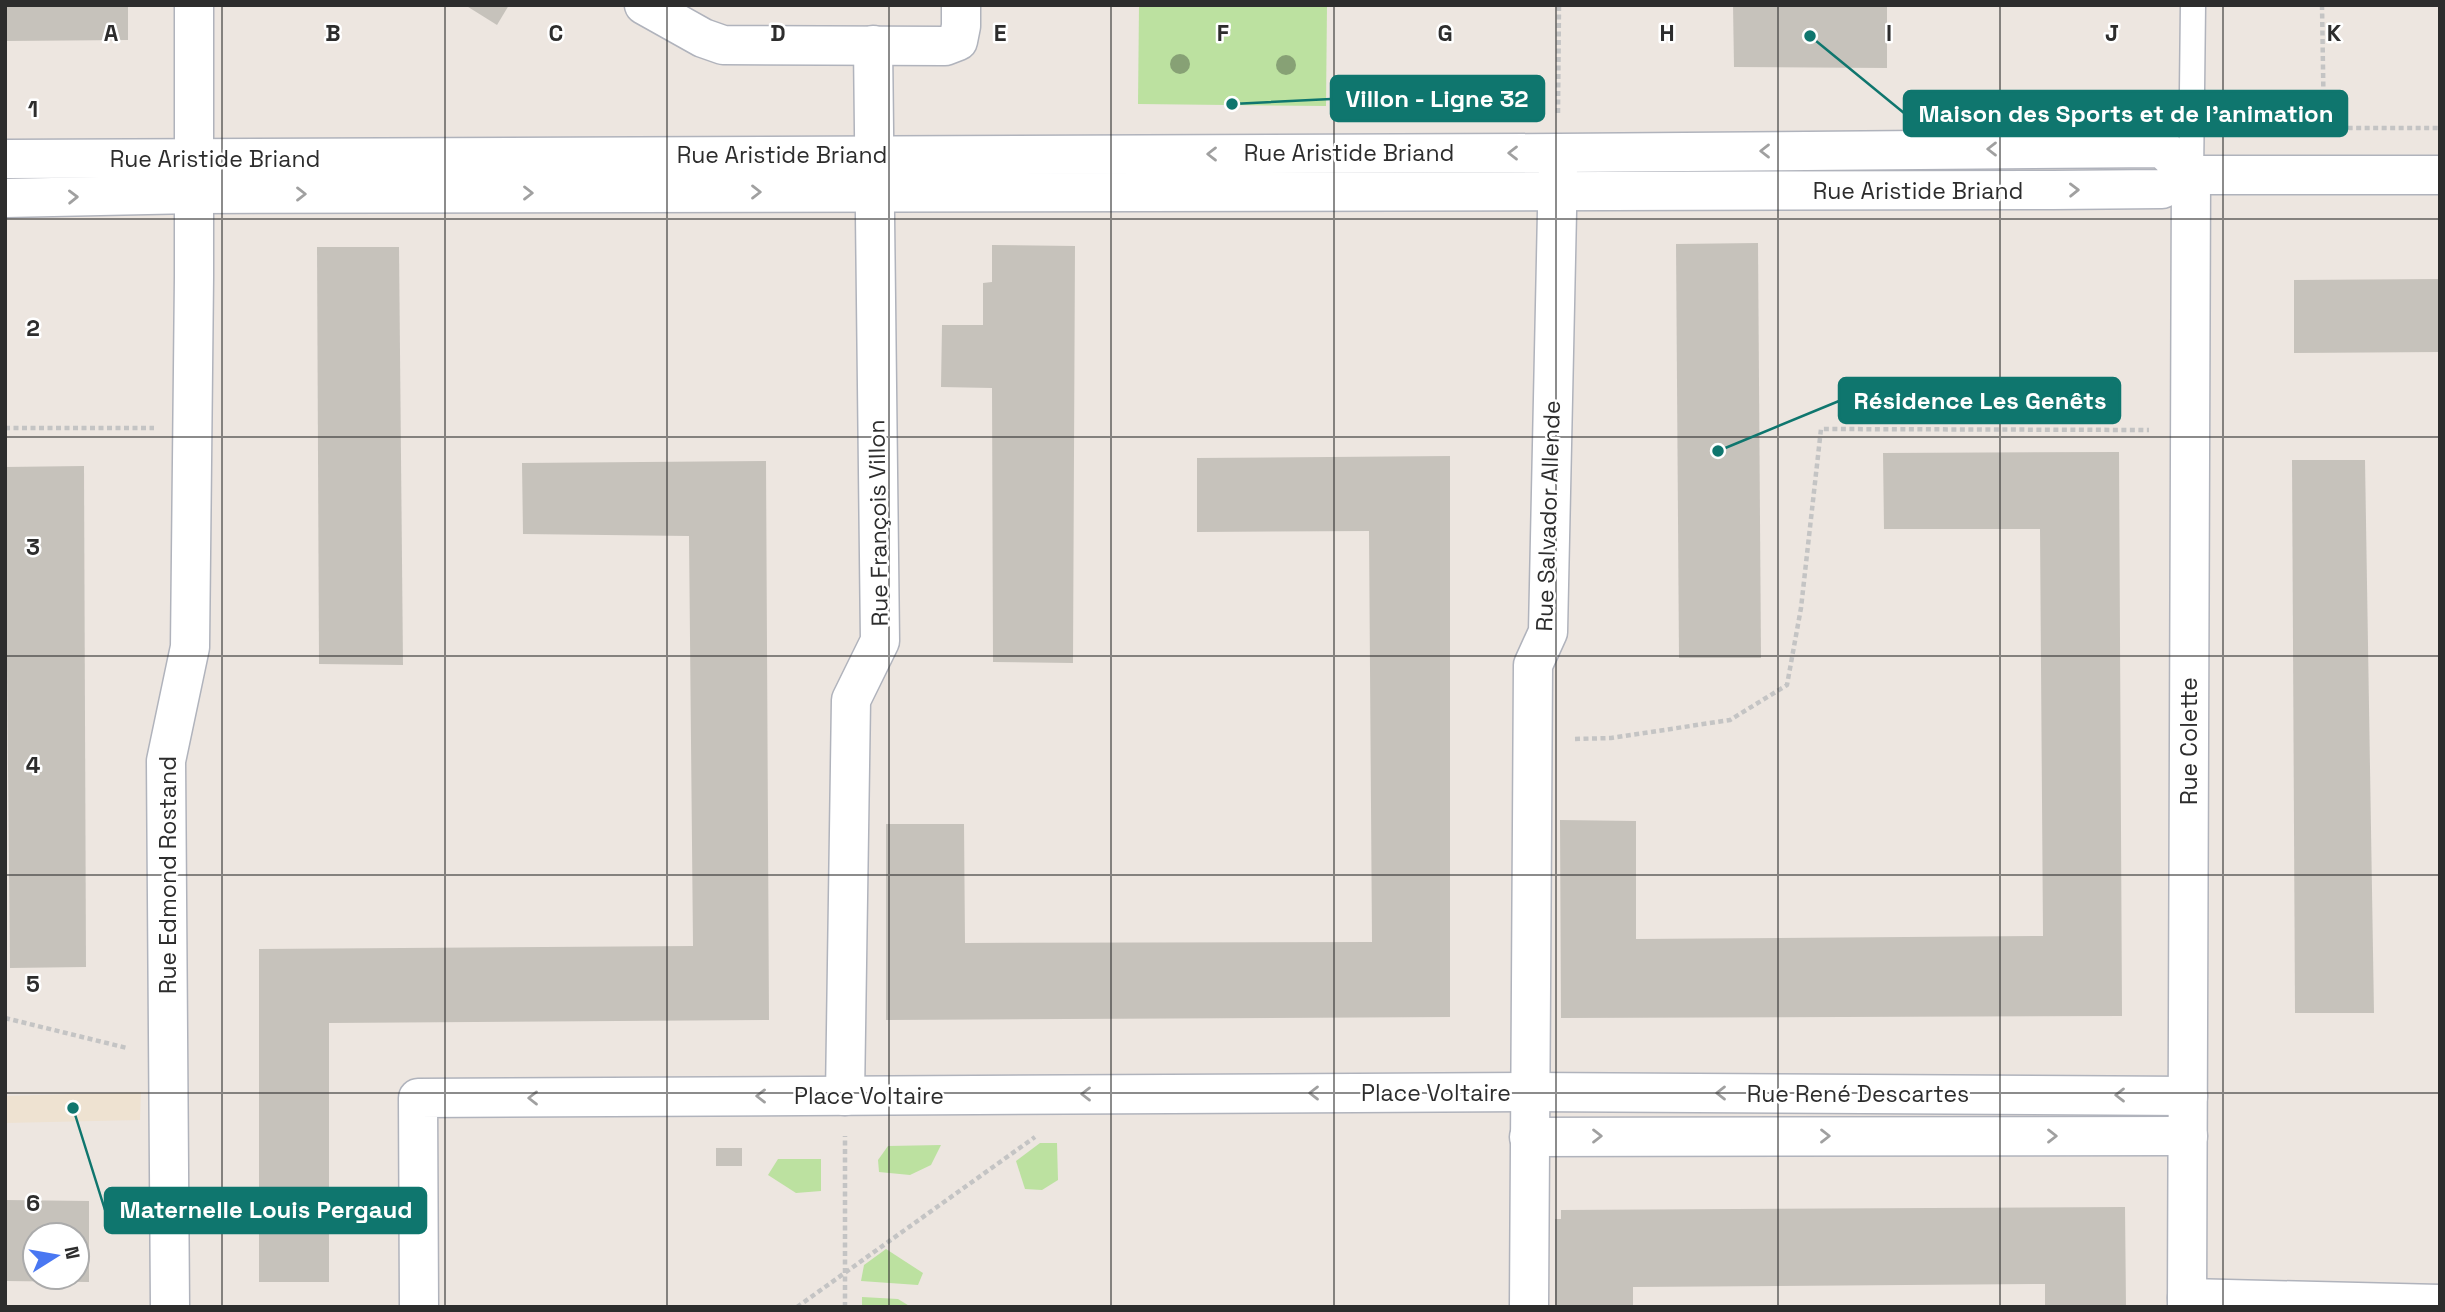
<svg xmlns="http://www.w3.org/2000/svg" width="2445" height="1312" font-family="'Space Grotesk',sans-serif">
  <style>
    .education { fill: #eee2d1 }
    .green { fill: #bce1a0 }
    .building { fill: #c6c2bb; fill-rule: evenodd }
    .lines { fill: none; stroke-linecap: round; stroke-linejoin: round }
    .service-casing { stroke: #b0b3bc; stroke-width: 27 }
    .minor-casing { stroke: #b0b3bc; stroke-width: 41 }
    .path { stroke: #c4c4c4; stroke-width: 4.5; stroke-dasharray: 5 3.5; stroke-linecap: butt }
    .service { stroke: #fff; stroke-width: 24 }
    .minor { stroke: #fff; stroke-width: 38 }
    .tree { fill: #87a175 }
    .oneway { stroke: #a0a0a0 }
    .grid { fill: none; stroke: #2d2d2d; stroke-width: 2; stroke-opacity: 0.55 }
    .labels { text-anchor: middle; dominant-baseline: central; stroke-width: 5; stroke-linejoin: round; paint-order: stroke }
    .street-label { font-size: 23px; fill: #2d2d2d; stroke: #fff }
    .grid-label { font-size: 23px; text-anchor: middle; font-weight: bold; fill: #2d2d2d; stroke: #fff; stroke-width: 5; stroke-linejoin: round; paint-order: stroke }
    .leader { fill: none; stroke: #0f766e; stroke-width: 2.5 }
    .callout-dot { fill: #0f766e; stroke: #fff; stroke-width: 2.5 }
    .callout { fill: #0f766e; stroke: #0f766e; stroke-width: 2.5 }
    .callout-label { font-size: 24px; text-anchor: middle; font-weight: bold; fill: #fff }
  </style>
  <rect width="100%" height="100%" fill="#ede6e0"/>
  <path class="education" d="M141 1092 140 1120 5 1123V1096Z"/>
  <g class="green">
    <path d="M1139 5H1327L1326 106 1138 104Z"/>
    <path d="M1040 1143H1057L1058 1180 1042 1190 1025 1189 1016 1161Z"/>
    <path d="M941 1145 931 1165 910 1175 879 1172 878 1160 888 1146Z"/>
    <path d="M778 1159H821V1191L796 1193 768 1175Z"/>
    <path d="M886 1249 923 1273 918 1285 861 1281 864 1265Z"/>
    <path d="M862 1297 898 1299 911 1307H862Z"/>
  </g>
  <g class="building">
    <path d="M5 5H128V40L5 41Z"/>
    <path d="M465 5H509L497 25Z"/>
    <path d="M1733 5H1887V68L1734 67Z"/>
    <path d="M1758 243 1761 658H1679L1676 244Z"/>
    <path d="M992 245 1075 246 1073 663 993 662 992 388 941 387 942 325H983V283L992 282Z"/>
    <path d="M317 247H399L403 665 319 664Z"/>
    <path d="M2440 279V352L2294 353V280Z"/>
    <path d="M2119 452 2122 1016 1561 1018 1560 820 1636 821V939L2043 936 2040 529H1884L1883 453Z"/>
    <path d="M1450 456V1017L886 1020V824H964L965 943 1372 942 1369 531 1197 532V458Z"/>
    <path d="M2292 460H2365L2374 1013H2295Z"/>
    <path d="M766 461 769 1020 329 1023V1282H259V949L693 946 689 536 523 534 522 463Z"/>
    <path d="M84 466 86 967 10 968 5 467Z"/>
    <rect x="716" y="1148" width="26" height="18"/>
    <path d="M5 1200 89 1201V1282L5 1281ZM35 1235H77V1277H35Z"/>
    <path d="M2125 1207 2126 1307H2045V1284L1633 1287V1307H1555V1219H1561V1210Z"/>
  </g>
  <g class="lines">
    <defs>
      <path id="service" d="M2191 175 2193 5"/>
      <g id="minor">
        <path d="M644 5 703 38 723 45 945 46 958 41 961 26V5"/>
        <path d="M5 159 1558 153 2162 148 2191 175"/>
        <path d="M5 198 195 194 2053 190 2162 189 2191 175H2440"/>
        <path d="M845 1096 851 700 880 641 873 45"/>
        <path d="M1529 1137 2188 1136"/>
        <path d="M2187 1298 2440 1304"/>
        <path d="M170 1307 166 761 190 647 194 277V5"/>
        <path d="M419 1307 418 1098 1529 1092 2188 1096"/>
        <path d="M1529 1307 1533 665 1548 632 1558 165"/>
        <path d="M2187 1307 2191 175"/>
      </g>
    </defs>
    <use href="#service" class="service-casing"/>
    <use href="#minor" class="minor-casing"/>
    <g class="path">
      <path d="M2322 5 2324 129"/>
      <path d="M1558 113 1559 5"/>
      <path d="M2225 115 2240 128H2440"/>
      <path d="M5 428H154"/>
      <path d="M1575 739 1611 738 1730 720 1787 685 1801 608 1821 429 2149 430"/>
      <path d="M5 1018 127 1048"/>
      <path d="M797 1307 1035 1137"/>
      <path d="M845 1307V1136"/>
    </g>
    <use href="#service" class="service"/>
    <use href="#minor" class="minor"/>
  </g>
  <g class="tree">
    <circle cx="1180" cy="64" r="10"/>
    <circle cx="1286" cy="65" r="10"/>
  </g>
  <defs><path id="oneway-chevron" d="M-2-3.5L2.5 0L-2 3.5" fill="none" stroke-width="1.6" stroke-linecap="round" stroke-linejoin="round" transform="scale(1.75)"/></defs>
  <g class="oneway">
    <use href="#oneway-chevron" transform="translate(1992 149) rotate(180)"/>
    <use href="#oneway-chevron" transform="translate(1765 151) rotate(180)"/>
    <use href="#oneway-chevron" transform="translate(1513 153) rotate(180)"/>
    <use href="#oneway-chevron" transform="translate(1212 154) rotate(180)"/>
    <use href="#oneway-chevron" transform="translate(2074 190) rotate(-1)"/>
    <use href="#oneway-chevron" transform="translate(756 192)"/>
    <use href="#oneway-chevron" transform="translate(528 193)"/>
    <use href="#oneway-chevron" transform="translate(301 194)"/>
    <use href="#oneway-chevron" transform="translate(73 197) rotate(-1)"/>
    <use href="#oneway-chevron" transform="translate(1314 1093) rotate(180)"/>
    <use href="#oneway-chevron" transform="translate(1721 1093) rotate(-180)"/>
    <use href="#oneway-chevron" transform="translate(1086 1094) rotate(180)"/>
    <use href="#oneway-chevron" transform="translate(2120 1095) rotate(-180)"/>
    <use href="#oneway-chevron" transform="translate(761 1096) rotate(180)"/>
    <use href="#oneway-chevron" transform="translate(533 1098) rotate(180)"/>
    <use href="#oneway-chevron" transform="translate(1597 1136)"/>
    <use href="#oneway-chevron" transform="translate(1825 1136)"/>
    <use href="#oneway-chevron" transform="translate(2052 1136)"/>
  </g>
  <path class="grid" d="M222 5V1307M445 5V1307M667 5V1307M889 5V1307M1111 5V1307M1334 5V1307M1556 5V1307M1778 5V1307M2000 5V1307M2223 5V1307M5 219H2440M5 437H2440M5 656H2440M5 875H2440M5 1093H2440"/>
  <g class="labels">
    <g class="street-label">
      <text x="1349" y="153">Rue Aristide Briand</text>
      <text x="782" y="155">Rue Aristide Briand</text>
      <text x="215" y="159">Rue Aristide Briand</text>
      <text x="1918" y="191">Rue Aristide Briand</text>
      <text transform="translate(1548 516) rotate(-88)">Rue Salvador Allende</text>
      <text transform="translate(878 523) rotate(-91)">Rue François Villon</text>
      <text transform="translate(2189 741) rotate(-90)">Rue Colette</text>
      <text transform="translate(168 875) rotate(-90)">Rue Edmond Rostand</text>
      <text x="1436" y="1093">Place Voltaire</text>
      <text x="1858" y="1094">Rue René Descartes</text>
      <text x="869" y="1096">Place Voltaire</text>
    </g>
  </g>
  <g class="grid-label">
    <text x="111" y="41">A</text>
    <text x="333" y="41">B</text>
    <text x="556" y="41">C</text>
    <text x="778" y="41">D</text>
    <text x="1000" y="41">E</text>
    <text x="1223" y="41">F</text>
    <text x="1445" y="41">G</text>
    <text x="1667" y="41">H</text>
    <text x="1889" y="41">I</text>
    <text x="2112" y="41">J</text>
    <text x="2334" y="41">K</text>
    <text x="33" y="117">1</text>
    <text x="33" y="336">2</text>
    <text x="33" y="555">3</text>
    <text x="33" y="773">4</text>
    <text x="33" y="992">5</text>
    <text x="33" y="1211">6</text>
  </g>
  <path class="leader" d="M1232 104L1331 99M1810 36L1904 113M1718 451L1839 401M73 1108L105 1210"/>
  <g class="callout-dot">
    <circle cx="1232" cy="104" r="7"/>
    <circle cx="1810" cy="36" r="7"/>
    <circle cx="1718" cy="451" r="7"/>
    <circle cx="73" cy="1108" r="7"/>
  </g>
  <g class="callout">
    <rect x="1331" y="76" width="213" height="45" rx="7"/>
    <rect x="1904" y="91" width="443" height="45" rx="7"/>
    <rect x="1839" y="378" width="281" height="45" rx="7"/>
    <rect x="105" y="1188" width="321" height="45" rx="7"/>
  </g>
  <g class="callout-label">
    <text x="1437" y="107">Villon - Ligne 32</text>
    <text x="2126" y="122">Maison des Sports et de l'animation</text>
    <text x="1980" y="409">Résidence Les Genêts</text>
    <text x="266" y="1218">Maternelle Louis Pergaud</text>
  </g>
  <rect width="2445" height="1312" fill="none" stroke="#2d2d2d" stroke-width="14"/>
  <g transform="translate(56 1256) rotate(79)"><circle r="33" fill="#ffffff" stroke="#ababab" stroke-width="2"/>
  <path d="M0-5L12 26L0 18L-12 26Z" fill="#4977f2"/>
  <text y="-10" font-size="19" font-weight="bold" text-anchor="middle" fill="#2d2d2d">N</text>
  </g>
</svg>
